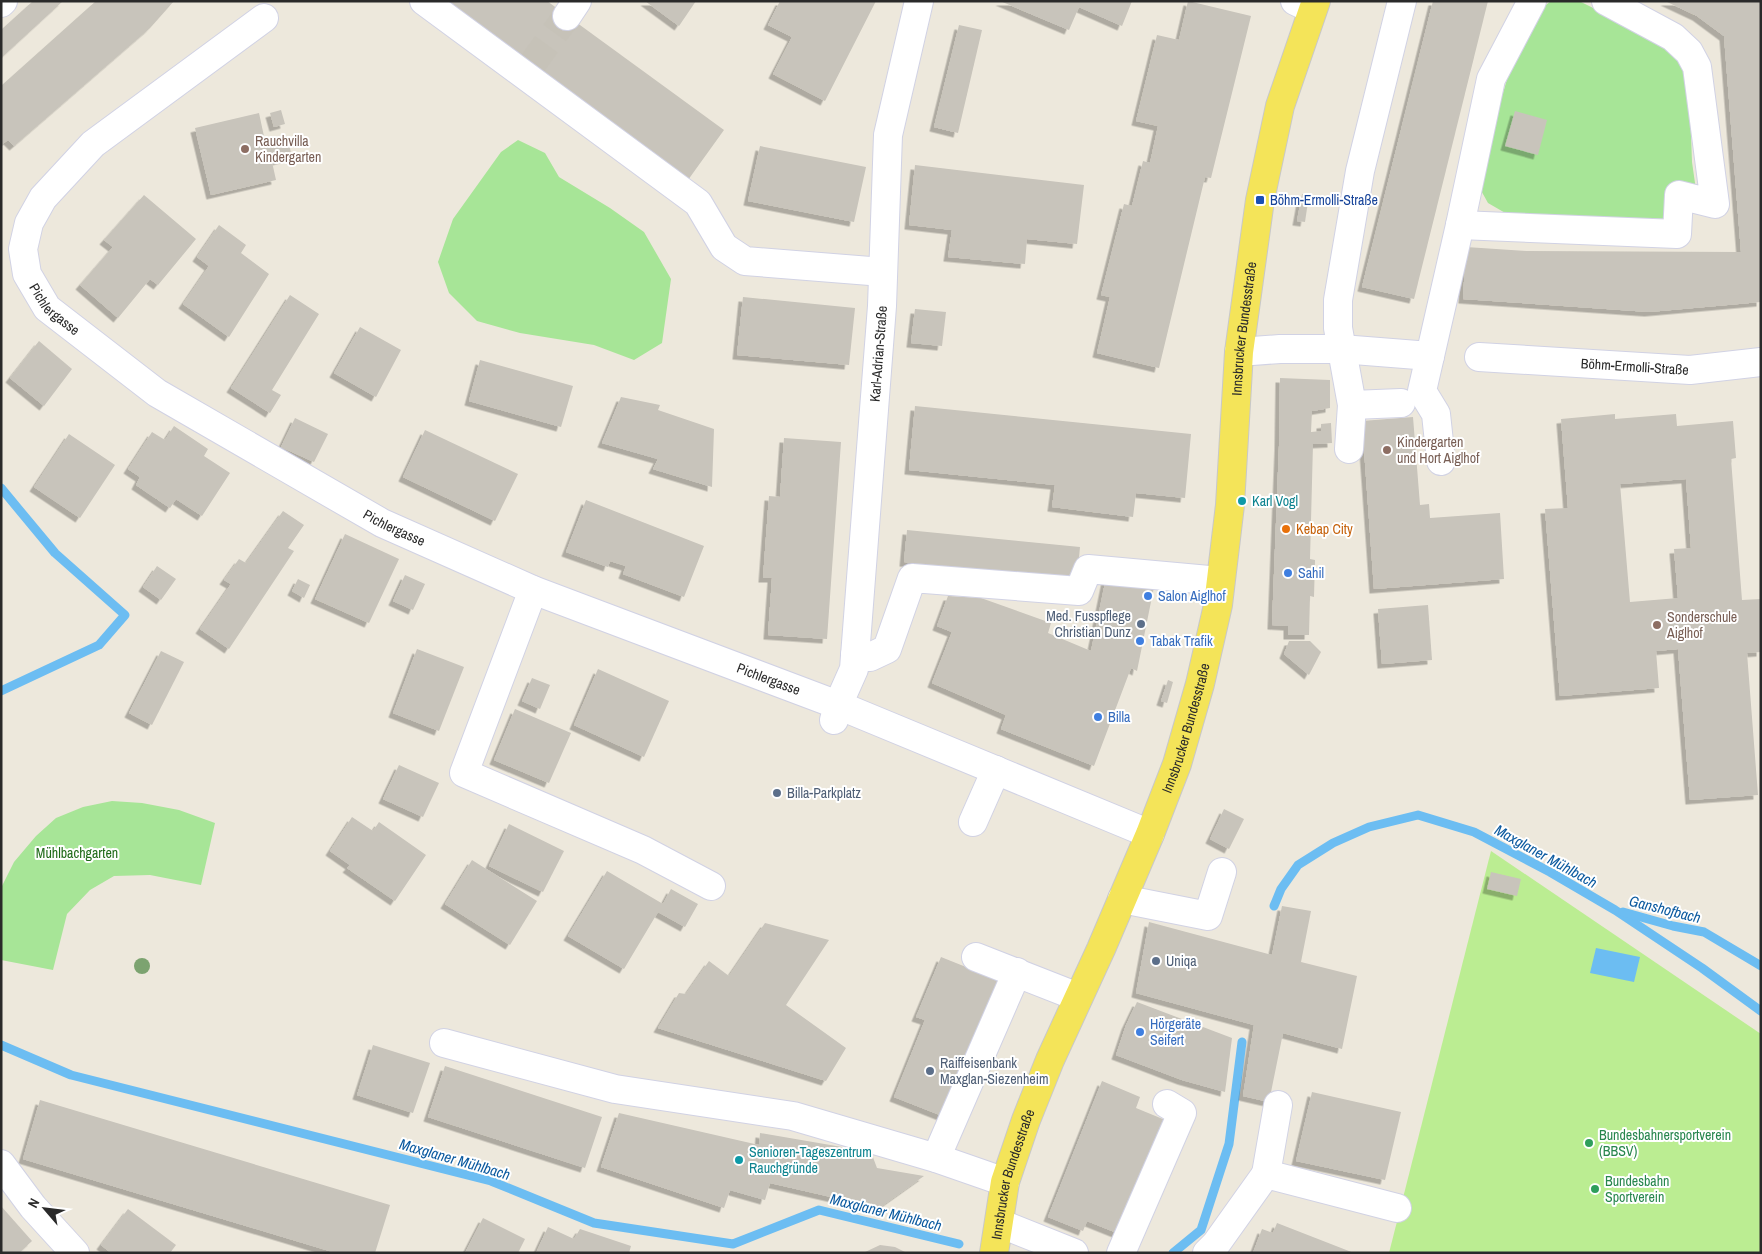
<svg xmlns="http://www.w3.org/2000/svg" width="1762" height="1254" font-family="'Archivo Narrow',sans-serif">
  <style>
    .green { fill: #a7e597 }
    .pitch { fill: #bbed92 }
    .water { fill: #6cbdf2 }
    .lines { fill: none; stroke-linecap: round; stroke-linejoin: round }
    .stream { stroke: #6cbdf2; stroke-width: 9 }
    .building { fill: #c8c4bb; fill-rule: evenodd; filter: url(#shadow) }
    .minor-tunnel { stroke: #c6c2b8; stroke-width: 28; stroke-dasharray: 28 14; stroke-linecap: butt }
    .minor-casing { stroke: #d1d2e4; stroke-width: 30 }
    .major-casing { stroke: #c8c8c8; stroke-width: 30 }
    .minor { stroke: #fff; stroke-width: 28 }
    .major { stroke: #f4e459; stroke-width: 28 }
    .tree { fill: #7ca370 }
    .education-dot { fill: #8d6e63; stroke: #fff; stroke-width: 2 }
    .transit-dot { fill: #1a4fb4; stroke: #fff; stroke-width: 2 }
    .culture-dot { fill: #0f9aa8; stroke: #fff; stroke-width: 2 }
    .food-dot { fill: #e8710a; stroke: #fff; stroke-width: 2 }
    .shop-dot { fill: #3f7fe0; stroke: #fff; stroke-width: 2 }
    .service-dot { fill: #5c6f8a; stroke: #fff; stroke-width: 2 }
    .leisure-dot { fill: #2e9e5b; stroke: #fff; stroke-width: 2 }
    .labels { text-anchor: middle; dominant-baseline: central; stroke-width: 4; stroke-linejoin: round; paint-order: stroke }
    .education-label { font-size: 14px; fill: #785e54; stroke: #fff; text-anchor: start }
    .transit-label { font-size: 14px; fill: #164399; stroke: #fff; text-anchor: start }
    .street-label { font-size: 14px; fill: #2a2a2a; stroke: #fff }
    .culture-label { font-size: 14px; fill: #0d838f; stroke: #fff; text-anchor: start }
    .food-label { font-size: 14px; fill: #c56008; stroke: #fff; text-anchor: start }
    .shop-label { font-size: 14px; fill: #366cbe; stroke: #fff; text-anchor: start }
    .service-label { font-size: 14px; fill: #4e5e75; stroke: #fff; text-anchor: start }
    .park-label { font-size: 14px; fill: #1f6a18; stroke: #fff }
    .leisure-label { font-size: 14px; fill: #27864d; stroke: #fff; text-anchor: start }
    .water-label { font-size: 15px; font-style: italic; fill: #0a599f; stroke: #fff }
  </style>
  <defs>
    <filter id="shadow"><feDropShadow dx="-4.5" dy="4.5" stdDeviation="0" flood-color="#0004"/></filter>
  </defs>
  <rect width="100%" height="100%" fill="#ede8dc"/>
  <g class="green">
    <path d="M1551 1H1579L1656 39 1672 50 1684 71 1690 108 1692 162 1697 197 1672 219 1507 214 1488 203 1478 185 1482 164 1508 76 1537 12Z"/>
    <path d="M518 140 545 153 559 177 610 208 644 232 671 279 662 343 634 360 594 345 520 333 477 321 449 293 438 262 453 219 501 152Z"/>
    <path d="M112 801 142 803 179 810 215 823 201 885 150 875 114 876 90 890 67 914 53 970 1 960V888L14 862 36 836 56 818 83 807Z"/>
  </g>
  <path class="pitch" d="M1491 851 1761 1034V1253H1389Z"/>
  <path class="water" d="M1596 948 1640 957 1634 982 1590 973Z"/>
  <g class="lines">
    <g class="stream">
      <path d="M1 488 55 553 125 615 99 645 1 691"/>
      <path d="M1274 906 1281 889 1298 865 1333 843 1369 827 1418 815 1474 832 1550 872 1615 910 1702 968 1761 1011"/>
      <path d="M1623 912 1673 926 1704 932 1761 966"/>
      <path d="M1 1045 71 1075 491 1181 594 1223 733 1244 819 1210 959 1244"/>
      <path d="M1173 1253 1201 1230 1229 1144 1242 1042"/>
    </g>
  </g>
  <g class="building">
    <path d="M33 1H63L1 58V30Z"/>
    <path d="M96 1H174L150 28 14 146 8 140 1 145V86Z"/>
    <path d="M442 1H547L724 130 688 180Z"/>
    <path d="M645 1H696L679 26Z"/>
    <path d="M780 1H876L825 101 773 74 792 37 768 25Z"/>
    <path d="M1000 1H1132L1122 26 1079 7 1069 30Z"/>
    <path d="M1188 1 1251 16 1211 178 1205 177 1159 368 1097 353 1110 297 1101 295 1124 204 1132 206 1143 161 1150 163 1158 126 1136 121 1157 35 1179 40Z"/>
    <path d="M1433 1H1488L1414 299 1362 287Z"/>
    <path d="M1665 1H1761V302L1649 312 1463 299 1466 247 1526 251 1741 252 1724 36 1697 16Z"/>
    <path d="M959 25 982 30 958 133 934 127Z"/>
    <path d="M281 110 285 124 274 127 270 113Z"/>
    <path d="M1515 111 1547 120 1538 155 1505 146Z"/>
    <path d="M259 113 265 141 287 136 292 157 272 162 276 180 211 195 195 128Z"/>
    <path d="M760 146 866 167 854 222 748 201Z"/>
    <path d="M915 165 1084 185 1077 244 1027 239 1025 264 948 257 952 230 909 225Z"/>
    <path d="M1302 194 1309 195 1305 222 1297 221Z"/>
    <path d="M144 195 196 239 158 285 150 279 118 318 80 285 113 247 104 240Z"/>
    <path d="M219 225 246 245 241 253 269 274 229 337 183 304 209 266 197 257Z"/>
    <path d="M290 295 319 314 272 390 281 395 270 413 231 388Z"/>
    <path d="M743 297 855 308 849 365 737 355Z"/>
    <path d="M915 309 946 312 942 346 911 343Z"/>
    <path d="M360 327 401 350 376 397 334 373Z"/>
    <path d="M39 341 72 369 44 406 10 378Z"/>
    <path d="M480 360 573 386 561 427 469 401Z"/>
    <path d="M1280 378 1330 380V408L1312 411 1311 432 1321 431V424L1331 423 1332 443 1313 444 1310 559 1315 560 1314 597 1310 596 1309 635H1288V626L1272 625 1279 446Z"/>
    <path d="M621 397 660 405 658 410 714 429 712 487 653 469 658 459 602 443Z"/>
    <path d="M915 406 1191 434 1185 498 1136 493 1133 517 1052 507 1055 485 909 470Z"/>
    <path d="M1615 414V419L1676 414 1677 426 1733 421 1736 458 1731 459 1742 600 1761 599V652L1747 653 1758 795 1690 800 1678 649 1656 651 1659 688 1560 696 1545 509 1568 508 1561 419ZM1686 479 1691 548 1674 549 1678 598 1630 602 1620 484Z"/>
    <path d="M1413 417 1420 505 1429 504 1430 518 1500 513 1504 579 1374 589 1362 421Z"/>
    <path d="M295 418 328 434 314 462 281 447Z"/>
    <path d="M174 426 208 449 204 456 230 473 202 516 176 499 170 508 136 485 140 477 128 469 152 432 165 440Z"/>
    <path d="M425 430 518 474 495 521 403 477Z"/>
    <path d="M69 434 115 465 80 518 34 487Z"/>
    <path d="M784 438 841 442 827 639 768 635 772 578H763L769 496 780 497Z"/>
    <path d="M586 500 704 546 684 597 623 574 626 566 610 561 608 567 566 552Z"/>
    <path d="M283 511 304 525 288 548 294 551 229 649 200 629 231 584 224 580 239 559 246 563Z"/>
    <path d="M907 530 1080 547 1077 578 904 562Z"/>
    <path d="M345 534 399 559 369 623 315 599Z"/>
    <path d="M157 566 176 579 161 600 143 587Z"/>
    <path d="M405 575 425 584 413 610 393 601Z"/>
    <path d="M1106 578 1154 587 1137 671 1131 668 1094 766 1001 729 1006 715 932 683 952 632 937 626 948 596 981 598 1051 623 1048 633 1091 651Z"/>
    <path d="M298 579 310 585 304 598 292 591Z"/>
    <path d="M1428 605 1432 660 1382 664 1378 609Z"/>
    <path d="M1289 641H1310L1321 652 1309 675 1284 654Z"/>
    <path d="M417 649 464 667 439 731 393 713Z"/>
    <path d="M161 651 184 662 152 725 129 713Z"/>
    <path d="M598 669 669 701 644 757 574 725Z"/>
    <path d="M532 678 550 685 540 709 522 701Z"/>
    <path d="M1168 680 1173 682 1167 703 1161 701Z"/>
    <path d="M515 709 571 733 549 783 494 760Z"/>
    <path d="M399 765 439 783 423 817 383 799Z"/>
    <path d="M1224 809 1244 819 1229 849 1210 839Z"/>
    <path d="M352 817 373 831 379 822 426 855 395 901 347 868 350 865 330 851Z"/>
    <path d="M509 824 564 851 543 892 489 866Z"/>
    <path d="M472 860 537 901 510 945 445 904Z"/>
    <path d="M607 871 663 904 671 889 698 904 685 927 658 912 624 969 568 936Z"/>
    <path d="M1491 872 1521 879 1517 896 1487 889Z"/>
    <path d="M1282 906 1311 911 1301 962 1357 976 1342 1049 1283 1033 1269 1102 1243 1096 1254 1025 1136 993 1149 922 1272 955Z"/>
    <path d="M765 923 829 940 786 1005 846 1048 826 1081 658 1028 679 993 686 994 709 961 729 976Z"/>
    <path d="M941 957 1001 981 945 1117 894 1097 925 1020 916 1017Z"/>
    <path d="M1137 1002 1232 1038 1225 1092 1182 1080 1116 1055 1126 1025Z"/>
    <path d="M373 1045 430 1063 413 1113 357 1095Z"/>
    <path d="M445 1066 602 1117 585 1168 428 1117Z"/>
    <path d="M1102 1081 1140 1097 1136 1108 1170 1122 1122 1235 1087 1221 1083 1231 1048 1217Z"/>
    <path d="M1312 1092 1401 1112 1385 1180 1296 1161Z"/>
    <path d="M40 1100 390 1205 375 1253H336L23 1159Z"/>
    <path d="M619 1113 759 1145 760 1133 871 1152 877 1168 924 1176 879 1208 770 1183 765 1200 730 1190 724 1208 601 1167Z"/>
    <path d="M1 1206 32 1241 19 1253H1Z"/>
    <path d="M128 1209 176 1245 170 1253H111L101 1245Z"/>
    <path d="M483 1218 525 1239 518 1253H465Z"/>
    <path d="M1277 1223 1354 1253H1253L1262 1229 1273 1233Z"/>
    <path d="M548 1227 574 1239 580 1229 631 1246 629 1253H536Z"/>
    <path d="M880 1245 895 1247 907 1253H863Z"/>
  </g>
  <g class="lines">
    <path class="minor-tunnel" d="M530 67 567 16"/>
    <defs>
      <g id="minor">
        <path d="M424 1 698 203 724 247 745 261 883 272"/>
        <path d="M1295 1 1312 9"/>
        <path d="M1532 1 1491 79 1460 225 1677 234 1679 195 1715 204 1697 67 1689 52 1673 37 1606 1"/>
        <path d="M1 3 3 1"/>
        <path d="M567 16 577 1"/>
        <path id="s1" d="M264 18 93 144 43 198 29 223 23 249 27 274 47 308 157 393 382 523 533 590 838 705 1150 834"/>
        <path d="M1239 352 1280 349H1341L1430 356"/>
        <path id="s2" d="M1479 357 1690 370 1761 362"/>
        <path d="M1352 405 1401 403"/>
        <path d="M1349 449 1352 405 1338 328V300L1360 171 1402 1"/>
        <path d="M1441 461 1436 414 1422 391 1460 225"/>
        <path d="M533 590 464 773 643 850 711 886"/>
        <path d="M855 655 870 657 887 649 912 578 1079 591 1088 569 1220 581"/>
        <path id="s3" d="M834 720 838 705 854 669 882 306 888 135 919 1"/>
        <path d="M973 822 996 770"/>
        <path d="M1122 899 1208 916 1222 872"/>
        <path d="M976 957 1078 997"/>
        <path d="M444 1043 615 1089 793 1116 936 1158 1005 1182"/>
        <path d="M936 1158 1017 972"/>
        <path d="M1 1164 33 1207 75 1253"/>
        <path d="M1266 1174 1278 1105"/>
        <path d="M999 1223 1074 1253"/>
        <path d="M1121 1253 1182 1113 1167 1104"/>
        <path d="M1207 1253 1216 1244 1266 1174 1397 1208"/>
      </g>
      <g id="major">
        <path id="s4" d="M994 1253 1005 1182 1026 1120 1050 1060 1101 949 1150 834 1177 764 1200 684 1218 605 1230 505 1239 352 1260 200 1280 106 1316 1"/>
      </g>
    </defs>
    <use href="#minor" class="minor-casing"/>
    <use href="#major" class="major-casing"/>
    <use href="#minor" class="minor"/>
    <use href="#major" class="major"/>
  </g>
  <circle class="tree" cx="142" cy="966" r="8"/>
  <g class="education-dot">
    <circle cx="245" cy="149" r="5"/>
    <circle cx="1387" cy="450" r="5"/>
    <circle cx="1657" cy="625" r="5"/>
  </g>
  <rect class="transit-dot" x="1255" y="195" width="10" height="10" rx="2.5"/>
  <g class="culture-dot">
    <circle cx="1242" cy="501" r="5"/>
    <circle cx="739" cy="1160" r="5"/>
  </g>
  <circle class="food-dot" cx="1286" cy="529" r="5"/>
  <g class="shop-dot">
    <circle cx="1288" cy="573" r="5"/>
    <circle cx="1148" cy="596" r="5"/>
    <circle cx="1140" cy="641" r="5"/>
    <circle cx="1098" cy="717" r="5"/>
    <circle cx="1140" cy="1032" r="5"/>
  </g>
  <g class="service-dot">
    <circle cx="1141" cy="624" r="5"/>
    <circle cx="777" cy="793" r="5"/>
    <circle cx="1156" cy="961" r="5"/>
    <circle cx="930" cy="1071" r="5"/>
  </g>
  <g class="leisure-dot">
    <circle cx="1589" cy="1143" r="5"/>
    <circle cx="1595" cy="1189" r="5"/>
  </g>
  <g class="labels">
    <g class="education-label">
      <text x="255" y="141">Rauchvilla<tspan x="255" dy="16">Kindergarten</tspan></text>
      <text x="1397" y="442">Kindergarten<tspan x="1397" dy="16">und Hort Aiglhof</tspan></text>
      <text x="1667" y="617">Sonderschule<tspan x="1667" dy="16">Aiglhof</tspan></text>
    </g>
    <g class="transit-label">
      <text x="1270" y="200">Böhm-Ermolli-Straße</text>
    </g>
    <g class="street-label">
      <text stroke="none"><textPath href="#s1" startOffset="412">Pichlergasse</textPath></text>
      <text stroke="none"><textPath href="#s4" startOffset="966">Innsbrucker Bundesstraße</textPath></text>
      <text stroke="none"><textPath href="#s3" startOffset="371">Karl-Adrian-Straße</textPath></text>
      <text stroke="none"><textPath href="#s2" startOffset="156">Böhm-Ermolli-Straße</textPath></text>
      <text stroke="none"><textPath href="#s1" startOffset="818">Pichlergasse</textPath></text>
      <text stroke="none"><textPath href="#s1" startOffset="1222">Pichlergasse</textPath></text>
      <text stroke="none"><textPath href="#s4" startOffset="561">Innsbrucker Bundesstraße</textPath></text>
      <text stroke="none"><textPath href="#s4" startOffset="81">Innsbrucker Bundesstraße</textPath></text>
    </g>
    <g class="culture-label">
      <text x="1252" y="501">Karl Vogl</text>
      <text x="749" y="1152">Senioren-Tageszentrum<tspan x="749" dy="16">Rauchgründe</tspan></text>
    </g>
    <g class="food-label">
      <text x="1296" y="529">Kebap City</text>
    </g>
    <g class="shop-label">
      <text x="1298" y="573">Sahil</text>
      <text x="1158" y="596">Salon Aiglhof</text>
      <text x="1150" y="641">Tabak Trafik</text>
      <text x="1108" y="717">Billa</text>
      <text x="1150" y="1024">Hörgeräte<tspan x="1150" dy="16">Seifert</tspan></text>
    </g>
    <g class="service-label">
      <text x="1131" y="616" text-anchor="end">Med. Fusspflege<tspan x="1131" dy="16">Christian Dunz</tspan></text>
      <text x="787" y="793">Billa-Parkplatz</text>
      <text x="1166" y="961">Uniqa</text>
      <text x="940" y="1063">Raiffeisenbank<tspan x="940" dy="16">Maxglan-Siezenheim</tspan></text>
    </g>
    <g class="park-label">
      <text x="77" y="853">Mühlbachgarten</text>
    </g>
    <g class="leisure-label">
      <text x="1599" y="1135">Bundesbahnersportverein<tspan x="1599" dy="16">(BBSV)</tspan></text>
      <text x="1605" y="1181">Bundesbahn<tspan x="1605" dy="16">Sportverein</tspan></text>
    </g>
    <g class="water-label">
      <text transform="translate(1546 856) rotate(29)">Maxglaner Mühlbach</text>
      <text transform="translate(1665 909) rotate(14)">Ganshofbach</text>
      <text transform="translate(455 1159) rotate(16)">Maxglaner Mühlbach</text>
      <text transform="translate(886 1212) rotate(14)">Maxglaner Mühlbach</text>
    </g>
  </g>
  <rect width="1762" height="1254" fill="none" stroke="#2a2a2a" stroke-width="5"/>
  <g transform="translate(45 1209) rotate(298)" stroke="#ffffff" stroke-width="4" paint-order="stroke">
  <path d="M0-4L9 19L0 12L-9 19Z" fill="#2a2a2a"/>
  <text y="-8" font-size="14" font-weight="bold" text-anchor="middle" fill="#2a2a2a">N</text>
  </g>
</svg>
